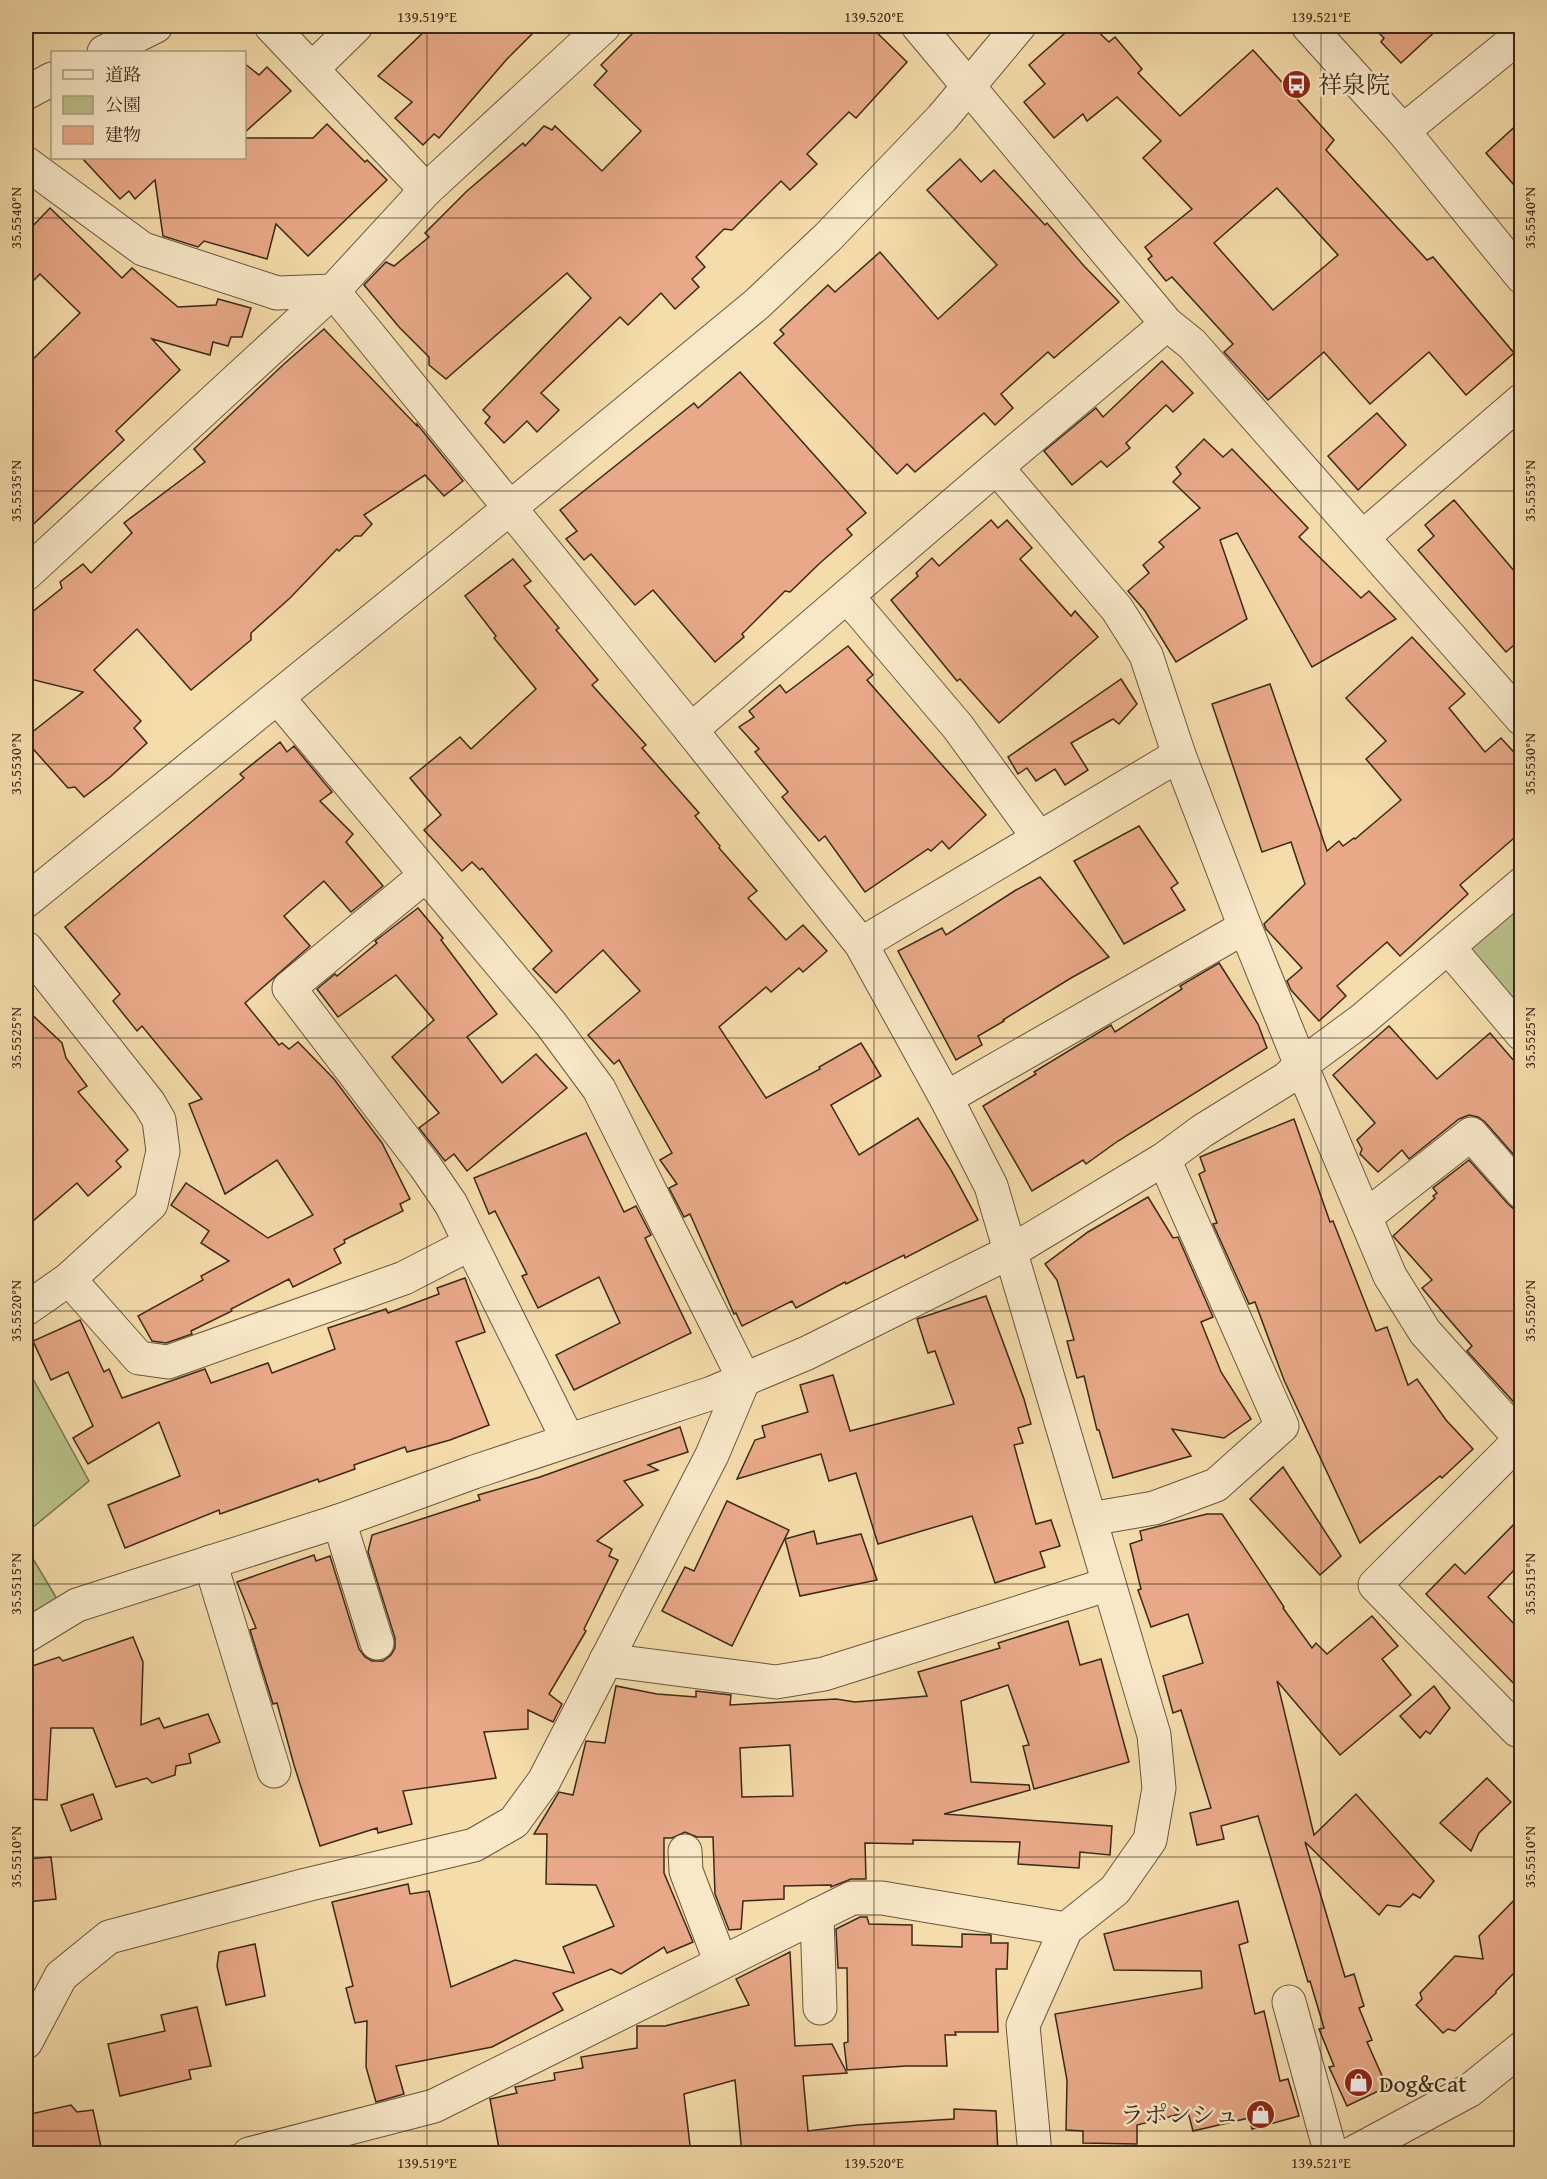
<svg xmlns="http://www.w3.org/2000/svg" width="1547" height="2179" font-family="'Gentium Book Plus','Noto Serif JP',serif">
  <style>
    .green { fill: #bac18b; stroke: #7a7552; stroke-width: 1.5 }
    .building { fill: #e9a988; stroke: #3a2919; stroke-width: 1.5; fill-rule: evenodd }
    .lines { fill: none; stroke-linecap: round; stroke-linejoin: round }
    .minor-casing { stroke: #69563e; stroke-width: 35 }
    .minor { stroke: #f8e8c8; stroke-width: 33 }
    .ticks { fill: none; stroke: #3a2919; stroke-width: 1.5; stroke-opacity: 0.45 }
    .labels { text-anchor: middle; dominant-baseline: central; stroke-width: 5; stroke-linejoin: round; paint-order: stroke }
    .poi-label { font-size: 24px; fill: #3a2919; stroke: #f8e8c8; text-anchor: start }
    .neatline { fill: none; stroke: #3a2919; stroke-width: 2 }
    .ticks-label { font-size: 15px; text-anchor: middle; fill: #3a2919 }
  </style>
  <rect width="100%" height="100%" fill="#f5dcab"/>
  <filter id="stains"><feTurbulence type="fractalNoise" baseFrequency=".00333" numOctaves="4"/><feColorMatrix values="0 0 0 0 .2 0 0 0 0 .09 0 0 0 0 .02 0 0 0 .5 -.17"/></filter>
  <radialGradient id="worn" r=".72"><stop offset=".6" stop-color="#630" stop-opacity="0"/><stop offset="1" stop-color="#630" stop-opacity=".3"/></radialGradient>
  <g class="green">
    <path d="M1521 895V1020L1459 947Z"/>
    <path d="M26 1366 89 1481 26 1533Z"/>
    <path d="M26 1547 57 1599 26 1617Z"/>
  </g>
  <g class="building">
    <path d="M430 26H540L507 59 439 138 434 134 423 145 395 118 412 102 378 76Z"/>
    <path d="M640 26H870L907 62 856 118 849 112 807 154 817 164 790 190 781 181 732 230 724 229 696 257 705 267 692 279 699 287 675 309 661 293 628 325 620 317 541 393 559 410 537 432 527 421 504 443 485 423 490 417 483 410 591 298 567 273 446 379 429 365V357L399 327 364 285 386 262 394 266 429 237 425 233 467 191 523 143 525 146 544 126 552 130 555 126 602 171 641 131 594 85 607 71 601 65Z"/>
    <path d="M1073 26H1092L1109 42 1115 37 1142 69 1138 73 1180 116 1253 50 1334 140 1326 150 1427 260 1433 257 1514 353 1466 395 1429 352 1370 404 1324 352 1268 400 1224 352 1233 344 1172 277 1166 281 1148 259 1152 256 1145 247 1192 209 1143 158 1161 141 1117 97 1087 121 1083 114 1054 138 1024 102 1045 84 1029 65ZM1277 188 1338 255 1273 310 1214 243Z"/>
    <path d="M1372 26H1441L1401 63 1381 42 1384 38Z"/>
    <path d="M244 63 259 75 267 67 291 91 244 133Z"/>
    <path d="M1521 121V193L1486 153Z"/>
    <path d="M327 124 365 162 367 160 387 180 308 256 276 224 267 259 204 241 198 247 163 236 155 180 135 199 129 191 120 199 82 158H244V138H313Z"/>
    <path d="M960 159 981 182 994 170 1045 225 1047 223 1084 266 1119 302 1054 358 1048 352 1001 394 1013 408 995 425 984 413 915 472 907 464 897 474 774 343 784 334 780 330 828 285 835 292 880 252 938 319 997 265 927 190Z"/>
    <path d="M50 208 122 278 132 268 178 307 216 305 218 299 251 308 242 337H231L228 346 213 342 210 355 152 339 180 370 116 431 124 440 26 531V366L80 313 40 274 26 288V233Z"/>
    <path d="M324 329 417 426V424L463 481 444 496 425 475 364 515 372 524 361 536H355L339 551 337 549 290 598 251 633V640L191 690 137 629 94 670 141 721 134 728 147 743 110 777 84 797 75 787 68 788 26 741V737L83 692 26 678V617L62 588 60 582 83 564 91 573 132 533 124 523 205 462 194 449 284 364Z"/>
    <path d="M1162 361 1193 393 1173 412 1166 405 1126 443 1130 448 1107 467 1101 461 1072 485 1044 451 1096 408 1103 417Z"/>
    <path d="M740 372 866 513 847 529 852 535 820 563 790 592 785 591 742 634 744 637 715 662 653 590 635 605 591 554 584 560 566 539 577 531 560 510 694 403 698 408Z"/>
    <path d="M1377 413 1406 445 1358 490 1328 456Z"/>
    <path d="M1204 439 1223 457 1232 449 1308 528 1299 537 1361 598 1369 591 1396 619 1312 667 1237 533 1220 540 1247 619 1176 662 1145 611 1128 591 1149 573 1143 565 1164 547 1159 542 1200 508 1173 482 1181 474 1176 467Z"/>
    <path d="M1454 500 1521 579V639L1506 652 1418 550 1434 536 1425 525Z"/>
    <path d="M991 520 998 528 1007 520 1032 548 1020 559 1071 616 1075 611 1098 637 999 723 960 679 957 681 891 600 918 576 916 573 932 558 939 566Z"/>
    <path d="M513 559 531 581 524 586 559 628 556 630 598 680 592 685 646 745 642 748 699 813 695 816 720 846 719 848 757 891 748 898 786 940 803 925 827 951 803 972 799 968 771 992 766 987 719 1027 766 1098 820 1069 819 1067 861 1043 881 1076 831 1105 859 1155 918 1118 951 1170 978 1220 905 1258 904 1255 846 1284 845 1282 796 1308 792 1301 742 1326 736 1313 734 1314 690 1214 684 1217 669 1188 677 1184 660 1160 672 1153 619 1060 614 1064 588 1035 640 991 603 950 556 993 533 969 552 951 482 868 480 870 472 862 462 871 424 830 441 815 410 778 460 737 471 749 536 689 494 638 496 636 465 596Z"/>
    <path d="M1412 637 1465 694 1449 708 1485 752 1501 738 1521 760V832L1460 885 1468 894 1400 956 1387 942 1337 986 1346 996 1319 1021 1291 990 1287 981 1302 968 1266 929 1264 924 1305 884 1291 842 1262 852 1212 704 1270 684 1327 851 1339 841 1343 846 1354 838 1355 839 1401 800 1366 759 1386 741 1346 698Z"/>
    <path d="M848 646 873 675 867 680 986 815 949 849 942 841 931 851 928 849 865 892 825 836 819 841 782 797 788 792 755 752 759 749 739 727 754 717 749 711 780 685 786 693Z"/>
    <path d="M1121 679 1137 704 1119 724 1113 719 1071 743 1088 770 1065 785 1055 769 1036 781 1027 768 1018 774 1008 757Z"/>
    <path d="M280 742 287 752 294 746 332 792 320 801 353 834 346 842 383 886 351 912 324 881 284 916 310 946 245 1003 279 1045 282 1043 289 1049 298 1042 334 1079 382 1143 410 1199 400 1204 403 1211 344 1240 345 1243 334 1249 341 1263 293 1287 289 1279 231 1309 232 1311 191 1331 192 1334 166 1343 152 1341 138 1316 203 1280 201 1276 229 1261 201 1243 209 1231 171 1205 186 1183 268 1238 313 1215 277 1160 225 1194 189 1104 202 1099 142 1026 137 1031 113 1001 120 994 65 927 244 778 240 774Z"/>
    <path d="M1139 826 1178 883 1171 888 1185 910 1124 944 1074 861Z"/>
    <path d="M1040 877 1109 957 1071 978 1003 1020 1004 1021 978 1036 982 1045 956 1060 898 951 942 928 946 935 1016 890Z"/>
    <path d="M418 908 443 938 441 940 497 1014 467 1037 502 1083 536 1054 567 1088 467 1171 454 1154 445 1161 419 1128 439 1113 392 1057 434 1020 396 975 338 1017 317 989 335 974 337 976 377 943 375 941Z"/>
    <path d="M1219 963 1258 1024 1267 1048 1118 1141 1086 1164 1083 1160 1032 1191 983 1106 1036 1074 1034 1072 1111 1025 1115 1032 1182 989 1180 986Z"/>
    <path d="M26 1009 62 1043 66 1058 87 1086 78 1092 128 1150 116 1161 121 1167 88 1196 77 1183 26 1227Z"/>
    <path d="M1389 1026 1437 1079 1490 1033 1521 1069V1163L1485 1122 1478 1117 1469 1115 1459 1119 1409 1159 1402 1150 1378 1172 1360 1154 1362 1149 1357 1140 1375 1123 1333 1075Z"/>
    <path d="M1294 1119 1330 1222 1333 1221 1376 1331 1387 1327 1408 1385 1417 1379 1446 1420 1473 1449 1442 1478 1440 1476 1360 1543 1284 1380 1255 1302 1249 1304 1213 1224 1217 1223 1199 1174 1205 1171 1200 1157Z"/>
    <path d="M586 1133 624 1212 636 1206 651 1235 645 1238 691 1333 574 1390 556 1355 620 1323 599 1277 538 1308 522 1276 527 1274 495 1211 489 1214 474 1178Z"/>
    <path d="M1469 1160 1508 1204 1515 1210H1521V1410L1467 1351 1472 1346 1422 1288 1432 1280 1393 1236 1435 1198 1433 1196 1437 1193 1433 1188Z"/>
    <path d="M1148 1197 1173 1238 1178 1237 1213 1317 1201 1322 1221 1372 1251 1419 1224 1438 1172 1429 1191 1456 1113 1478 1099 1430H1097L1084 1376 1077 1378 1067 1341 1074 1340 1057 1280 1045 1264 1088 1232Z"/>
    <path d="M465 1278 485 1332 456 1342 489 1425 450 1440 407 1452 405 1447 354 1465 355 1469 319 1482 318 1479 220 1514 219 1510 125 1548 108 1505 180 1476 159 1422 88 1464 73 1438 93 1426 68 1372 51 1380 33 1341 80 1320 104 1372 109 1369 122 1398 205 1369 211 1383 268 1363 272 1373 335 1349 328 1328 386 1309 388 1313 439 1294 437 1288Z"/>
    <path d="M986 1296 1024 1399 1031 1424 1018 1428 1023 1443 1014 1445 1036 1524 1051 1520 1060 1546 1040 1552 1045 1567 995 1583 972 1516 878 1544 856 1473 829 1481 821 1454 737 1479 755 1440 765 1437 762 1426 808 1412 800 1385 833 1375 850 1431 954 1404 935 1351 928 1353 917 1319Z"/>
    <path d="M680 1427 688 1452 648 1465 658 1470 624 1481 643 1505 597 1541 612 1549 609 1556 618 1560 584 1629 586 1631 549 1694 562 1704 553 1722 528 1710V1729L484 1732 496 1778 403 1791 412 1824 378 1833 377 1828 320 1846 294 1765 277 1703 273 1704 250 1630 256 1628 237 1582 314 1555 316 1561 330 1556 359 1649 365 1657 372 1661H383L391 1655 395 1648V1638L368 1552 372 1535 480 1500 478 1495 540 1477Z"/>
    <path d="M1283 1467 1341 1556 1320 1575 1250 1499Z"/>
    <path d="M727 1501 789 1530 732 1646 662 1611 685 1567 694 1571Z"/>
    <path d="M1207 1514H1222L1284 1607 1283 1608 1312 1648 1316 1643 1327 1654 1372 1616 1398 1646 1382 1659 1411 1695 1340 1755 1277 1681 1314 1835 1356 1794 1434 1881 1420 1898 1413 1894 1400 1907 1387 1905 1379 1915 1305 1842 1345 1977 1354 1974 1364 2006 1359 2008 1372 2040 1367 2042 1387 2087 1347 2106 1329 2067 1334 2066 1319 2029 1324 2028 1310 1981 1308 1982 1258 1816 1221 1826 1224 1839 1197 1845 1190 1813 1211 1808 1181 1710 1173 1713 1163 1676 1203 1663 1188 1614 1151 1627 1138 1590 1141 1589 1130 1544 1142 1540 1140 1531Z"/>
    <path d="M1521 1517V1563L1488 1597 1521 1631V1691L1426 1594 1455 1564 1465 1574Z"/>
    <path d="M814 1531 817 1544 861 1534 877 1580 800 1596 785 1539Z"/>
    <path d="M1068 1621 1080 1665 1101 1659 1129 1762 1034 1789 1023 1746 1029 1745 1008 1685 961 1701 971 1782 1029 1785 1030 1790 944 1814 1112 1826 1110 1855 1080 1852 1079 1868 1018 1864 1020 1842 913 1840V1844L865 1843 866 1879H851L831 1887V1885L784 1886V1899L743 1901 741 1929 729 1930 715 1894 713 1837H697L685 1832 672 1838H664V1873L693 1942 667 1953 664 1947 621 1974 611 1969 553 1993 563 2010 492 2047 396 2066 404 2094 376 2102 366 2067 367 2021 355 2023 346 1988 353 1986 332 1902 408 1884 410 1894 429 1891 451 1987 515 1960 574 1973 563 1947 614 1926 596 1885 546 1884 547 1834H534L559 1792 573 1795 586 1741 605 1743 616 1686 657 1694 696 1697V1691L731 1695 730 1705 836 1699 855 1702 927 1696 918 1672 1000 1648 998 1643ZM790 1745 793 1796 742 1797 740 1748Z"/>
    <path d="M133 1637 143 1662 141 1725 159 1718 164 1728 208 1714 220 1742 189 1754 191 1763 176 1766 175 1775 152 1783 147 1778 116 1787 93 1728H51L47 1800 26 1799V1668L59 1657 63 1661Z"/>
    <path d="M1434 1686 1450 1708 1430 1734 1426 1731 1420 1738 1400 1716Z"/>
    <path d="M1487 1778 1511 1802 1479 1833 1471 1851 1440 1823Z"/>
    <path d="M93 1794 102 1819 71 1831 61 1805Z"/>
    <path d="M51 1857 56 1899 26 1902V1859Z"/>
    <path d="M1521 1893V1966L1496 1991V1993L1455 2031 1448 2029 1443 2033 1416 2005 1422 1999 1420 1993 1455 1956 1483 1959 1479 1936Z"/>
    <path d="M1238 1901 1248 1942 1239 1945 1255 2014 1264 2011 1280 2081 1288 2079 1299 2116 1252 2129 1249 2118 1193 2131 1188 2112 1137 2125V2144L1083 2143V2131L1066 2130 1067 2080 1055 2014 1202 1988 1201 1971 1114 1970 1104 1934Z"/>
    <path d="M860 1917H867L869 1924 912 1925V1945L962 1947V1934L991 1935V1943H1008L1007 1969H996L998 2032H955L956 2035H945L947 2066H906L847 2070 844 2043 848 2042 847 1968H838L836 1929Z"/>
    <path d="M255 1944 265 1996 226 2005 217 1966 219 1952Z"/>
    <path d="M790 1952 795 2046 832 2044 847 2073 803 2076 808 2131 857 2125 954 2119V2109L996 2111 998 2154H742L735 2080 684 2094 691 2154H500L490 2099 517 2093 515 2087 555 2080 554 2073 583 2068 581 2057 637 2048V2026H665L749 2005 736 1979Z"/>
    <path d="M197 2007 211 2066 189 2070 191 2079 120 2096 108 2044 165 2031 161 2015Z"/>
    <path d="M71 2105 77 2112 93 2110 101 2147 73 2154H26V2115Z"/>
  </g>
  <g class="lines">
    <defs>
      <g id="minor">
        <path d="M271 26 426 190"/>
        <path d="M918 26 1167 324 1192 344 1522 719"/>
        <path d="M1308 26 1403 131 1522 277"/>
        <path d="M104 52 156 26"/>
        <path d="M312 69 356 26"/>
        <path d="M26 93 52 79"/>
        <path d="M1403 131 1522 34"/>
        <path d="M26 163 143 249 277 293 333 291 691 730 861 944 946 1098 991 1186 1154 1735 1159 1788 1150 1840 1115 1890 1066 1929 1023 2025 1035 2154"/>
        <path d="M997 468 1117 609 1146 655 1179 755 1245 927 1301 1065 1390 1276 1425 1332 1522 1440"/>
        <path d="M1363 537 1522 400"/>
        <path d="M26 574 333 291 426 190 604 26"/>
        <path d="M847 596 958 727 1039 838"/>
        <path d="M691 730 1011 455 1167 324"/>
        <path d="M426 875 289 988 425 1166 451 1204 568 1440"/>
        <path d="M26 901 471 540 757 304 828 237 942 118 1019 26"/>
        <path d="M861 944 1179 755"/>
        <path d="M26 948 149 1103 159 1120 163 1151 151 1204 69 1279 26 1309"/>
        <path d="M1449 948 1522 1034"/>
        <path d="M946 1098 1245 927"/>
        <path d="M1365 1217 1471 1134 1522 1192"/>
        <path d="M69 1279 139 1358 168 1362 404 1278 470 1244"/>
        <path d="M1521 1439 1375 1585 1517 1730H1522"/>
        <path d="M1090 1519 1154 1508 1216 1485 1282 1426 1164 1159"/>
        <path d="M339 1521 377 1643"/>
        <path d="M210 1562 274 1771"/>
        <path d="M26 1636 77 1605 339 1521 474 1472 712 1393 807 1353 1010 1252 1164 1159 1202 1131 1286 1079 1301 1065 1362 1020 1522 884"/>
        <path d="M606 1660 776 1682 824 1674 1109 1584"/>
        <path d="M685 1851 686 1871 721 1963"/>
        <path d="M817 1915 820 2008"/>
        <path d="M1289 2002 1331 2154"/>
        <path d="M26 2042 61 1976 109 1937 306 1885 474 1845 514 1822 544 1781 712 1455 744 1379 599 1089 551 1024 278 698"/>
        <path d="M249 2154 434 2106 852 1898H882L1066 1929"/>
        <path d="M1351 2154 1470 2090 1522 2048"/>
      </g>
    </defs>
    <use href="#minor" class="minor-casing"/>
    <use href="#minor" class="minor"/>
  </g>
  <path class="ticks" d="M427 26V2154M874 26V2154M1321 26V2154M26 218H1522M26 491H1522M26 764H1522M26 1038H1522M26 1311H1522M26 1584H1522M26 1857H1522M26 2131H1522"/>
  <defs>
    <symbol id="bus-disc" viewBox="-11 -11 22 22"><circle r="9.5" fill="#8f2418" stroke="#f8e8c8"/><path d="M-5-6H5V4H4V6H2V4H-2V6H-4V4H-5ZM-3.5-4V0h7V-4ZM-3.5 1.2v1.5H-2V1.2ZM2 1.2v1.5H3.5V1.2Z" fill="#fff"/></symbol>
    <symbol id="shop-disc" viewBox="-11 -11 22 22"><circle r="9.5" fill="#8f2418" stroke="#f8e8c8"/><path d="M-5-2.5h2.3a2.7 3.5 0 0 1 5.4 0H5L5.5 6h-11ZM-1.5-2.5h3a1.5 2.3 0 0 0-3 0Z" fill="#fff"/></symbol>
  </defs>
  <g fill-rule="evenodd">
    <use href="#bus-disc" x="1280" y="68" width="33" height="33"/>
    <use href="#shop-disc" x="1342" y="2066" width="33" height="33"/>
    <use href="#shop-disc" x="1244" y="2098" width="33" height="33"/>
  </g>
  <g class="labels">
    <g class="poi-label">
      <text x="1318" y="84">祥泉院</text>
      <text x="1379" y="2083">Dog&amp;Cat</text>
      <text x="1239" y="2114" text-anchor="end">ラポンシュ</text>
    </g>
  </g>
  <rect width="1547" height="2179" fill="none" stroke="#f5dcab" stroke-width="66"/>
  <rect x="51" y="51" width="195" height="108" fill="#f8e8c8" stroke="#ac9c82" stroke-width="1.5"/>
  <rect x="63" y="70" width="30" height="9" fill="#f8e8c8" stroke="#ac9c82" stroke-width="1.5"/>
  <text x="105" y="81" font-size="18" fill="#3a2919">道路</text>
  <rect x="63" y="96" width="30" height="18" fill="#bac18b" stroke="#ac9c82" stroke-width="1.5"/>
  <text x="105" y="111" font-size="18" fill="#3a2919">公園</text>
  <rect x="63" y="126" width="30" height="18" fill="#e9a988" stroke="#ac9c82" stroke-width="1.5"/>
  <text x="105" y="141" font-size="18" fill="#3a2919">建物</text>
  <rect x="33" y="33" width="1481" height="2113" class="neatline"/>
  <g class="ticks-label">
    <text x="427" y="22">139.519°E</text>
    <text x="874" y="22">139.520°E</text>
    <text x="1321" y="22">139.521°E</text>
    <text transform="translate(16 218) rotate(-90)" y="5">35.5540°N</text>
    <text transform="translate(1530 218) rotate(-90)" y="5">35.5540°N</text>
    <text transform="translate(16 491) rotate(-90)" y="5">35.5535°N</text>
    <text transform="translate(1530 491) rotate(-90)" y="5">35.5535°N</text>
    <text transform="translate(16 764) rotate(-90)" y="5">35.5530°N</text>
    <text transform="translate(1530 764) rotate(-90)" y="5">35.5530°N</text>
    <text transform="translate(16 1038) rotate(-90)" y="5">35.5525°N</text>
    <text transform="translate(1530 1038) rotate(-90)" y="5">35.5525°N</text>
    <text transform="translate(16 1311) rotate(-90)" y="5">35.5520°N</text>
    <text transform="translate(1530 1311) rotate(-90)" y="5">35.5520°N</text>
    <text transform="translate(16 1584) rotate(-90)" y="5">35.5515°N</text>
    <text transform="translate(1530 1584) rotate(-90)" y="5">35.5515°N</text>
    <text transform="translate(16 1857) rotate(-90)" y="5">35.5510°N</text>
    <text transform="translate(1530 1857) rotate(-90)" y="5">35.5510°N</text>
    <text x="427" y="2168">139.519°E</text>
    <text x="874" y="2168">139.520°E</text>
    <text x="1321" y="2168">139.521°E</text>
  </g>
  <rect width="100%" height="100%" filter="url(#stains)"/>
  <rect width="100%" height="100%" fill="url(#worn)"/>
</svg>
